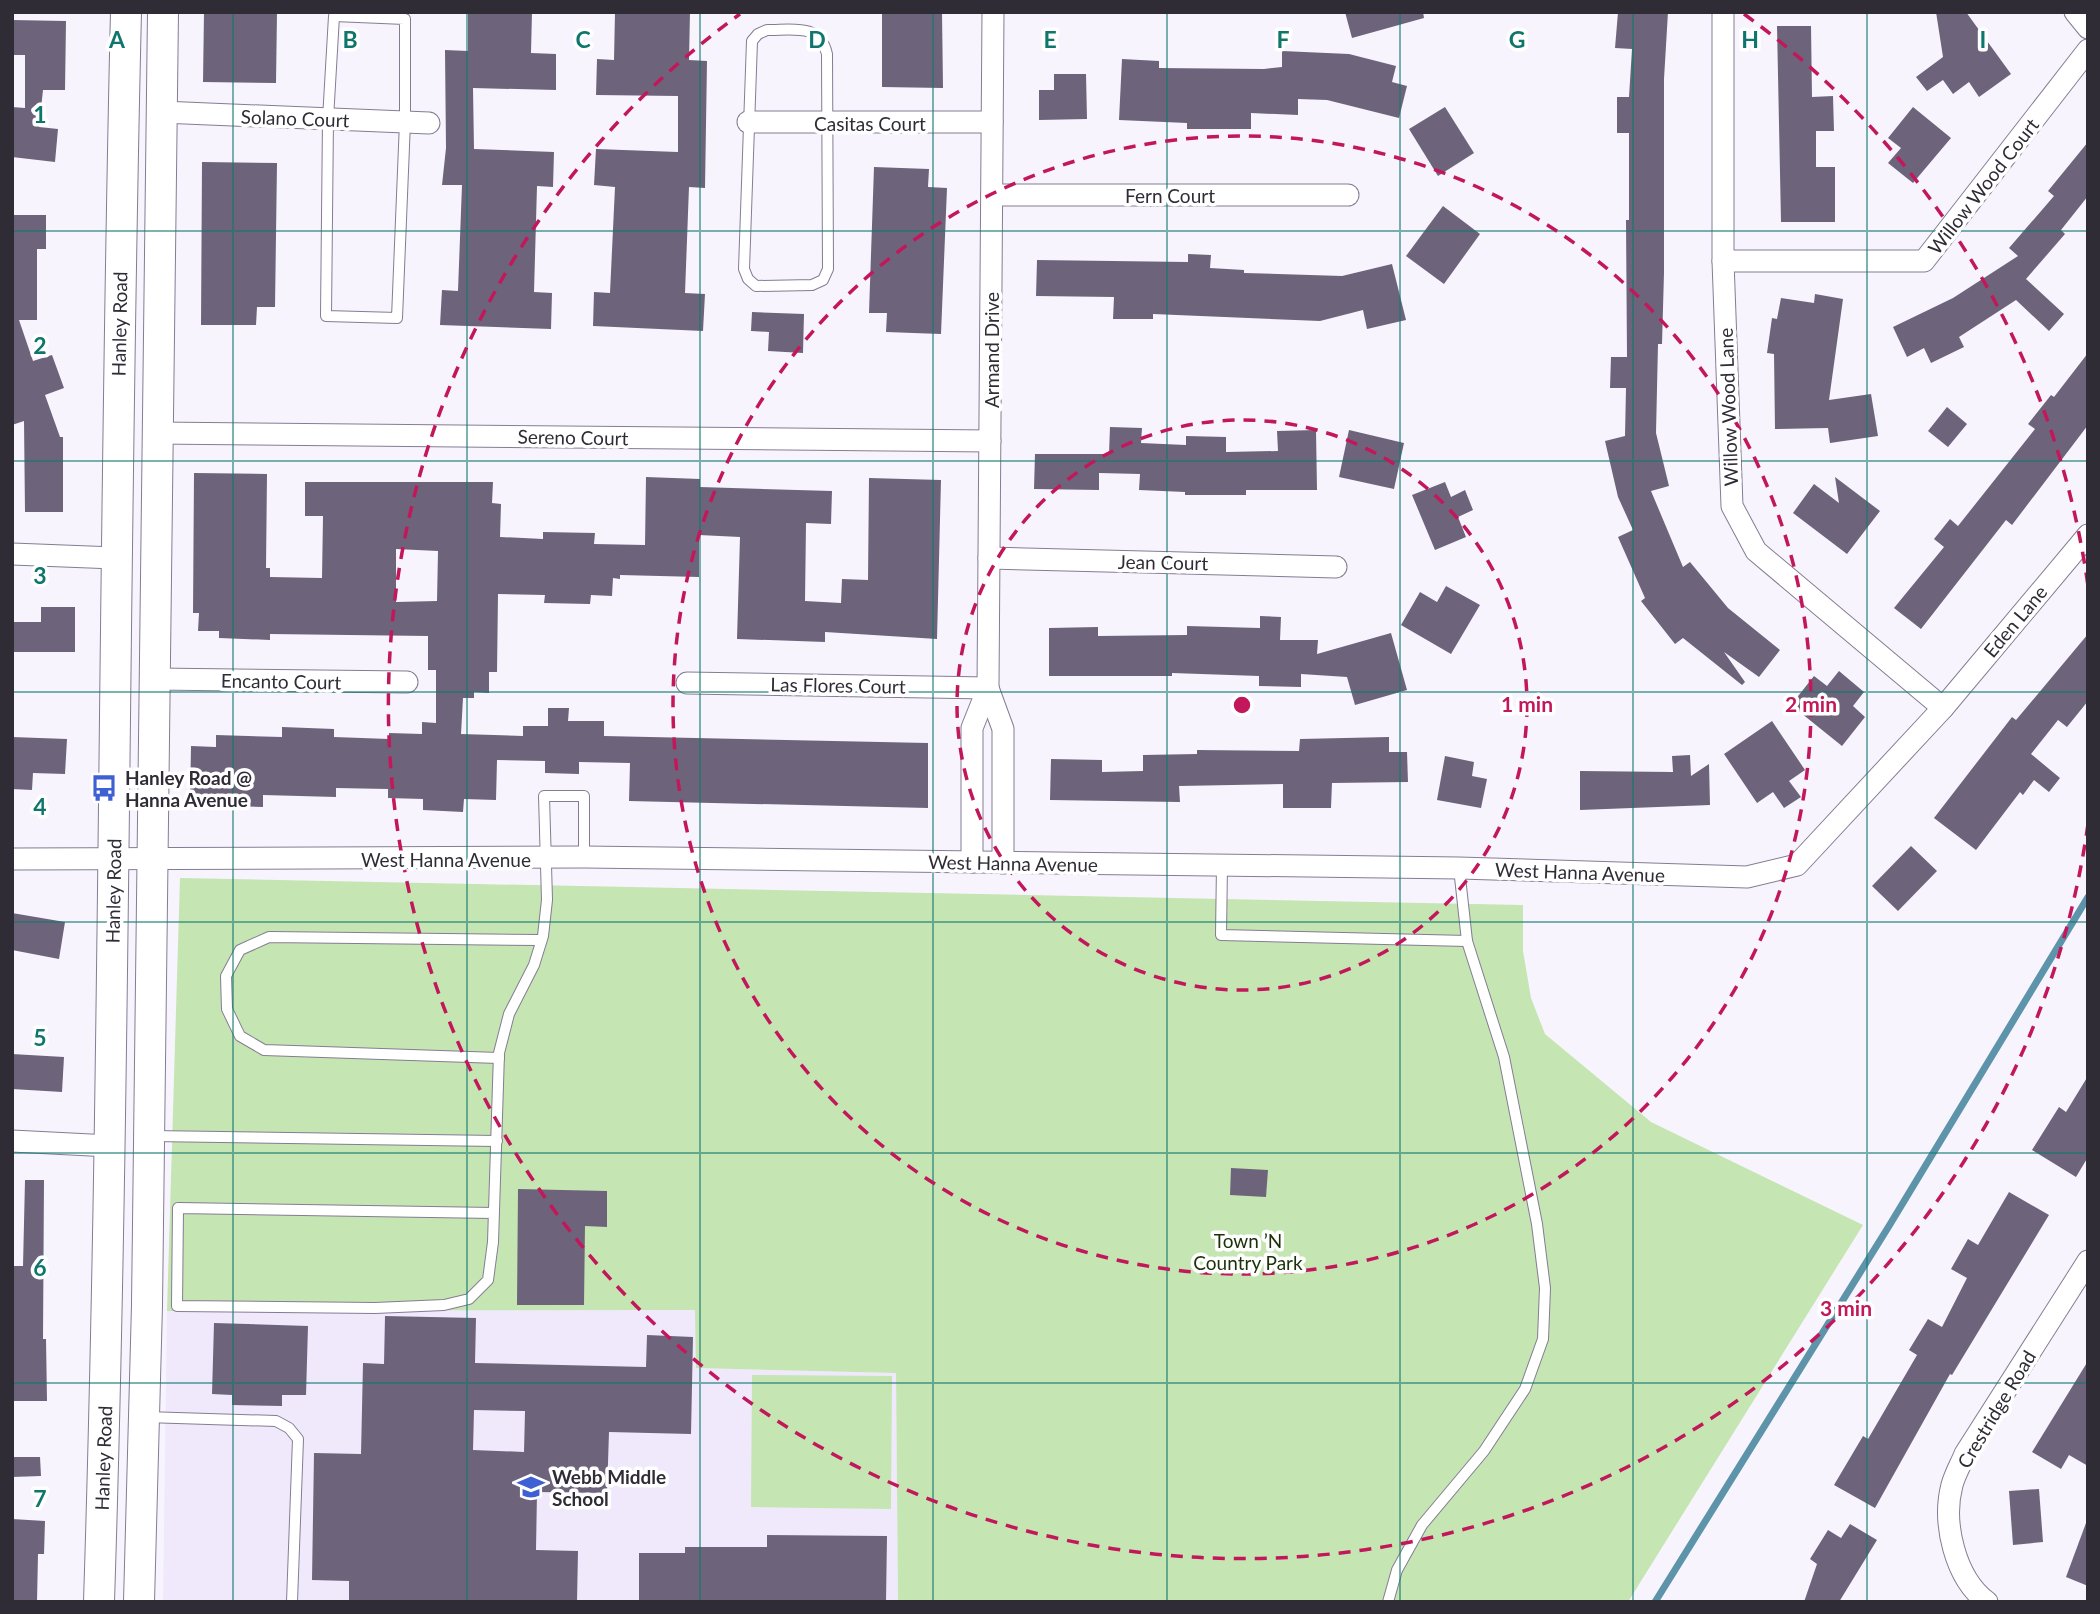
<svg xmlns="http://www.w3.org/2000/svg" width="2100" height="1614" font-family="Lato,sans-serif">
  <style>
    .built { fill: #f0e9fc }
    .green { fill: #c5e5b2 }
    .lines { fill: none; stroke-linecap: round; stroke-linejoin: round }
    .stream { stroke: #5d94a9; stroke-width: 7 }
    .building { fill: #6d647b; fill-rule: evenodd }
    .lane-casing { stroke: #857c93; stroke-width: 12 }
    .street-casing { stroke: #857c93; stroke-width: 23 }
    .secondary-casing { stroke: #857c93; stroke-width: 32 }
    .lane { stroke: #fff; stroke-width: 10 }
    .street { stroke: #fff; stroke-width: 21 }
    .secondary { stroke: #fff; stroke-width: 30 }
    .grid { fill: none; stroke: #0f766e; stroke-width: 2; stroke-opacity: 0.55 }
    .ring { fill: none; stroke: #c2185b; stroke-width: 3.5; stroke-dasharray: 12 9 }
    .labels { text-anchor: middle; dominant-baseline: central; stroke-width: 7; stroke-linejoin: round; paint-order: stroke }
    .street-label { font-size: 19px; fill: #2f2c36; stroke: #fff }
    .poi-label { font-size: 19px; font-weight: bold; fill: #2f2c36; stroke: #fff; text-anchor: start }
    .park-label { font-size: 19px; fill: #1b3109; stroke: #fff }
    .grid-label { font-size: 23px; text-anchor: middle; font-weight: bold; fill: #0f766e; stroke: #fff; stroke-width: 7; stroke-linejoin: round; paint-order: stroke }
    .centre { fill: #c2185b; stroke: #fff; stroke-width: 3.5 }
    .ring-label { font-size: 21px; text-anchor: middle; font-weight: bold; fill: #c2185b; stroke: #fff; stroke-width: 7; stroke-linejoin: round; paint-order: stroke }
  </style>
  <rect width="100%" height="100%" fill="#f7f4fe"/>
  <path class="built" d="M696 1310V1368L896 1373 898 1602H163L167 1311Z"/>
  <g class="green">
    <path d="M180 878 1523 905V951L1531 998 1545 1034 1651 1122 1863 1225 1628 1602H898L896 1373 696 1368 695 1310 167 1311Z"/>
    <path d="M752 1375 892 1376 891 1509 751 1507Z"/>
  </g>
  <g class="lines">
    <path class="stream" d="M1655 1602 1889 1226 2088 897"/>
  </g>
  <g class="building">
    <path d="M204 12H277L276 83 203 82Z"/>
    <path d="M468 12H532L531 53 556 54V90L473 88 474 149 554 152 553 187 537 186 534 292 552 293 551 329 440 325 442 290 458 291 462 185H442L446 148 445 50 468 51Z"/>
    <path d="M615 12H690L689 60 707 61 705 188 689 187 685 293 705 294 703 331 593 326 594 292 610 293 615 187 594 185 596 149 678 152V96L596 95 597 59 614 60Z"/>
    <path d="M882 12H942L943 88 882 87Z"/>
    <path d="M1345 12H1423L1424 18 1352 38Z"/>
    <path d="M1618 12H1668L1664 79V273L1662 344H1658L1656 433 1669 486 1651 491 1683 567 1690 562 1728 608 1780 650 1759 677 1724 652 1745 682 1742 685 1683 638 1675 644 1641 601 1645 598 1618 537 1633 530 1618 497 1605 441 1625 436 1626 388H1610L1611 357H1627L1626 220H1629V133H1617V97H1629L1632 49 1615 48Z"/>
    <path d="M1936 12H1966L2011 74 1979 97 1969 82 1953 94 1943 80 1927 91 1916 77 1943 57Z"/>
    <path d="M12 20 66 21 65 90H43L39 127 58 129 55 162 12 157V107L25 108V55H12Z"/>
    <path d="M1777 26H1811L1812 97 1833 96 1834 131H1816V167H1835V222H1781Z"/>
    <path d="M1282 51 1349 54 1396 66 1392 82 1407 86 1399 118 1327 100 1298 99V115L1251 113V129H1187V123L1119 120 1122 59 1159 61V68L1264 69 1282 67Z"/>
    <path d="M1054 74H1086L1087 119 1039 120V90H1054Z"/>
    <path d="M1445 107 1474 153 1438 176 1409 129Z"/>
    <path d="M1913 107 1951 138 1913 183 1888 163 1901 148 1888 138Z"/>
    <path d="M2088 142V196L2061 230 2065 234 2026 279 2064 314 2049 331 2016 300 1959 337 1964 347 1931 363 1924 348 1907 357 1893 327 1953 298 2018 256 2009 248 2054 196 2048 191Z"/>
    <path d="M202 162 277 163 275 307H257L256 325H201Z"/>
    <path d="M874 167 929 169 928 187 947 188 941 334 886 332 887 313H869Z"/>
    <path d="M1443 206 1480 234 1444 284 1406 256Z"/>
    <path d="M12 215H46V249H37V320H19L33 361 52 355 64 388 45 395 60 437H63V512H25L24 421 12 425Z"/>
    <path d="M1188 254 1211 255 1210 268 1244 270V273L1342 276 1392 264 1406 320 1367 329 1363 310 1320 321 1153 314V319H1113L1114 297 1036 296 1037 260 1188 262Z"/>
    <path d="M1815 294 1843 299 1829 400 1871 394 1878 436 1830 443 1828 428 1775 429 1774 354 1767 353 1772 318 1777 319 1781 298 1814 303Z"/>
    <path d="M752 312 804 314 803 353 768 351 769 332 751 331Z"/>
    <path d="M2088 353V425L2012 525 2006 520 1921 629 1894 608 1944 547 1934 539 1950 519 1958 526 2035 429 2028 424 2051 395 2054 397Z"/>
    <path d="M1947 407 1967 424 1948 447 1928 431Z"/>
    <path d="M1110 427 1142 428 1141 443 1186 445V436L1226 437V452L1278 451 1277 431 1316 430 1317 490H1246V495H1185V492L1139 490 1140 474 1099 473V490L1034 489 1035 454H1109Z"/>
    <path d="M1349 430 1404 443 1394 489 1339 477Z"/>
    <path d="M194 473 267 474 266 568H270V577L322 578 323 516H305V482H493L492 503 501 504 500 537 543 539V532L595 533 594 544 645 545 646 477 700 479V487L832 491 831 524 806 523 805 601 841 603 842 579 868 580 869 478 941 480 937 639 825 632V642L737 639 740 537 699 535V577L620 575V579L613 578 612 596 591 595 590 604 544 603 545 595 498 594 497 672H489V693L474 692V698H463L461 734 523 736V726H548V708H569L568 721H604V736L928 743V808L629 801 630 763 579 762V774L545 773V761L497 760 496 800 464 799 463 812 423 810V799L388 798V789L336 788V797L263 795V807L190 805 191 746 216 747V735L282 737V727L334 729V737L389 739V733L422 734V722L436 723V670H428V636L270 634V640L219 638V631H198L199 613H193ZM396 549 438 551 437 601 396 602Z"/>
    <path d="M1835 477 1880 511 1847 554 1793 513 1814 484 1839 503Z"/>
    <path d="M1445 482 1451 497 1465 490 1473 510 1458 517 1466 537 1435 550 1412 495Z"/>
    <path d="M1446 586 1480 605 1451 654 1401 625 1420 592 1437 602Z"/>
    <path d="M41 607H75V652H12V622H41Z"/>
    <path d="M1260 616 1281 617 1280 640H1318L1317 654 1391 633 1407 690 1355 705 1347 677 1301 674V687L1259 686V676L1172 673V676H1049V628L1098 627V636L1187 635V626L1260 628Z"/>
    <path d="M2088 634V701L2067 727 2058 720 2031 754 2060 778 2049 792 2034 780 2023 795 2020 792 1976 850 1934 818 2012 717 2016 720Z"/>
    <path d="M1839 671 1864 692 1853 706 1865 717 1842 746 1791 705 1814 676 1827 686Z"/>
    <path d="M1772 721 1805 770 1789 781 1801 797 1784 808 1773 792 1757 803 1724 754Z"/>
    <path d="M12 737 67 739 65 774 33 773 32 790 12 789Z"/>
    <path d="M1389 737V752H1407L1408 782 1332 783 1331 808H1283V784L1179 786 1180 802 1050 800 1051 759 1102 760V772L1143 771V755L1197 754V750L1299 751 1300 739Z"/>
    <path d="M1690 755 1691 776 1709 764 1710 805 1580 810V771L1673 772 1672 756Z"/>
    <path d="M1445 756 1474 762 1472 776 1487 779 1481 808 1437 800Z"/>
    <path d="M1911 846 1937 871 1898 911 1872 886Z"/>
    <path d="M12 913 65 922 59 959 12 950Z"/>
    <path d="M12 1054 64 1057 62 1092 12 1089Z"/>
    <path d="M2088 1076V1157L2076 1177 2032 1150 2059 1107 2066 1112Z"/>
    <path d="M1231 1168 1268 1170 1266 1197 1230 1195Z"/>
    <path d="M25 1180H44L43 1339H46L47 1401H12V1266H23Z"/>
    <path d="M518 1189 607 1191V1227L585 1226 584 1305H517Z"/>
    <path d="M2009 1192 2049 1215 1952 1375 1950 1374 1875 1508 1834 1485 1863 1436 1868 1439 1917 1355 1909 1350 1928 1319 1942 1327 1967 1278 1951 1269 1968 1239 1978 1245Z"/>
    <path d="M385 1316 476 1318 475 1363 646 1367 647 1335 693 1337 691 1434 609 1432 607 1493 537 1492 536 1550 578 1551 577 1602H349V1581L312 1580 314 1453 361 1454 363 1363 384 1364ZM474 1410 525 1411 524 1452 473 1450Z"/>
    <path d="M214 1323 308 1326 306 1395H282V1406L232 1405V1395L212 1394Z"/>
    <path d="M2088 1361V1466L2069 1455 2061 1469 2032 1452Z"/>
    <path d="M12 1457H40L41 1476 12 1477Z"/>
    <path d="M2039 1489 2043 1542 2013 1545 2009 1491Z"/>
    <path d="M12 1519 45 1521 44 1554H38L37 1602H12Z"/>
    <path d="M2086 1523H2088V1586L2066 1577Z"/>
    <path d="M1850 1524 1877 1540 1839 1602H1804L1817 1564 1810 1559 1828 1530 1841 1538Z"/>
    <path d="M767 1535 887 1536 886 1602H639V1553H685V1547H767Z"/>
  </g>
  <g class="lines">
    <defs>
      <g id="lane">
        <path d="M334 16 405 19V122L397 318 326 316 328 119Z"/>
        <path d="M767 30C793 30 820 23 827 54L828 269 823 280 812 285 756 286 748 279 744 269 752 41 758 34Z"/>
        <path d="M1222 865 1221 935 1467 941"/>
        <path d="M499 1058 264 1050 240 1036 227 1009 226 976 240 950 269 937 541 940"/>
        <path d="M152 1136 497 1141"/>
        <path d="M494 1213 178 1208 177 1306 375 1308 444 1305 469 1299 488 1280 493 1242 499 1053 509 1014 534 965 543 936 547 900 544 796H584V857"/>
        <path d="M145 1417 276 1421 289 1428 298 1439 292 1602"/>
        <path d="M1388 1602 1397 1570 1422 1525 1484 1451 1525 1389 1543 1339 1545 1288 1537 1224 1504 1057 1467 941 1459 868"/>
      </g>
      <g id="street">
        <path d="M993 12 988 688 1003 729V863"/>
        <path d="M1723 12V261L1732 506 1756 551 1943 708"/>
        <path d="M2075 12 2088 28"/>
        <path d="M161 112 429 123"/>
        <path d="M748 122H992"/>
        <path d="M992 195H1348"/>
        <path d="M1723 261H1924L2088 50"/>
        <path d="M156 433 990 441"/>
        <path d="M12 554 115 558"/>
        <path d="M989 558 1336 567"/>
        <path d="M156 679 407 682"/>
        <path d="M687 683 988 688"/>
        <path d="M12 859 584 857 1459 868 1747 877 1797 865 1943 708 2088 535"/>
        <path d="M972 862V728L988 688"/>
        <path d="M12 1141 110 1146"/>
        <path d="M1987 1602C1955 1578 1942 1523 1952 1485 1955 1474 1961 1464 1965 1454L2088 1261"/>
      </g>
      <g id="secondary">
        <path d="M99 1602C116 1072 113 542 126 12"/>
        <path d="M139 1602 147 1305 163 12"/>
      </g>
    </defs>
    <use href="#lane" class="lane-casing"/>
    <use href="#street" class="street-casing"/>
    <use href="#secondary" class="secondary-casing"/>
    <use href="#lane" class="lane"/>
    <use href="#street" class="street"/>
    <use href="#secondary" class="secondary"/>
  </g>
  <path class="grid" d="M233 12V1602M467 12V1602M700 12V1602M933 12V1602M1167 12V1602M1400 12V1602M1633 12V1602M1867 12V1602M12 231H2088M12 461H2088M12 692H2088M12 922H2088M12 1153H2088M12 1383H2088"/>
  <g class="ring">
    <circle cx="1242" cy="705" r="285"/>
    <circle cx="1242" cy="705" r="569"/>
    <path d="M2088 824A854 854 0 1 1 740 14M1744 14A854 854 0 0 1 2088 586"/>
  </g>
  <defs>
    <symbol id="bus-bare" viewBox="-9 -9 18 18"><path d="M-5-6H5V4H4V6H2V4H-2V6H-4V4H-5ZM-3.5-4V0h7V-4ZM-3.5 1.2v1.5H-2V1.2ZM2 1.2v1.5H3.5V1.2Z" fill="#3f60d2" stroke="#fff" stroke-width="2.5" paint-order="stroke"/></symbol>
    <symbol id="school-bare" viewBox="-9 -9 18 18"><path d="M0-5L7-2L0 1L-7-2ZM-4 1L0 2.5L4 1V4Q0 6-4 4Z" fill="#3f60d2" stroke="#fff" stroke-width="2.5" paint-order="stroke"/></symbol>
  </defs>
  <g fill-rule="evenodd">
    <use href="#bus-bare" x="85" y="769" width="38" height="38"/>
    <use href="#school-bare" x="512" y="1468" width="38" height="38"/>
  </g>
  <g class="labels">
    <g class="street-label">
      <text transform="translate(295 118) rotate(2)">Solano Court</text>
      <text x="870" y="123">Casitas Court</text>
      <text transform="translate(1983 186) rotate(-52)">Willow Wood Court</text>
      <text x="1170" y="195">Fern Court</text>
      <text transform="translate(119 324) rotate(-89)">Hanley Road</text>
      <text transform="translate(991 350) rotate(-90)">Armand Drive</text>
      <text transform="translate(1728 407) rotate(-92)">Willow Wood Lane</text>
      <text transform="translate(573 437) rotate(1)">Sereno Court</text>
      <text transform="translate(1163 562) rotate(1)">Jean Court</text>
      <text transform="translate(2015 621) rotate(-50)">Eden Lane</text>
      <text transform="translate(281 681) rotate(1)">Encanto Court</text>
      <text transform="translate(838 685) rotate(1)">Las Flores Court</text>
      <text x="446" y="859">West Hanna Avenue</text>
      <text transform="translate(1013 863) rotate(1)">West Hanna Avenue</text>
      <text transform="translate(1580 872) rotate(2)">West Hanna Avenue</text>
      <text transform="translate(113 891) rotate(-89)">Hanley Road</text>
      <text transform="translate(1996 1409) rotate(-59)">Crestridge Road</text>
      <text transform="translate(103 1458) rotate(-88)">Hanley Road</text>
    </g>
    <g class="poi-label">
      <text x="125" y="777">Hanley Road @<tspan x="125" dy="22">Hanna Avenue</tspan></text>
      <text x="552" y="1476">Webb Middle<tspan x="552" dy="22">School</tspan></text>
    </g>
    <g class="park-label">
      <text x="1248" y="1240">Town ’N<tspan x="1248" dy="22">Country Park</tspan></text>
    </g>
  </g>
  <g class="grid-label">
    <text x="117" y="48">A</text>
    <text x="350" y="48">B</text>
    <text x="583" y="48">C</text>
    <text x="817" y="48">D</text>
    <text x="1050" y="48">E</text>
    <text x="1283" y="48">F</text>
    <text x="1517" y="48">G</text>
    <text x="1750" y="48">H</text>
    <text x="1983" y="48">I</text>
    <text x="40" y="123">1</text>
    <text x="40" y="354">2</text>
    <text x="40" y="584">3</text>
    <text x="40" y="815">4</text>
    <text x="40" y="1046">5</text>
    <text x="40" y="1276">6</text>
    <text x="40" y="1507">7</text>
  </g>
  <circle cx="1242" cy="705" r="10" class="centre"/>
  <g class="ring-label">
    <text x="1527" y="712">1 min</text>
    <text x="1811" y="712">2 min</text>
    <text x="1846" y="1316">3 min</text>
  </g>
  <rect width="2100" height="1614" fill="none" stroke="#2f2c36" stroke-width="28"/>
</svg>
